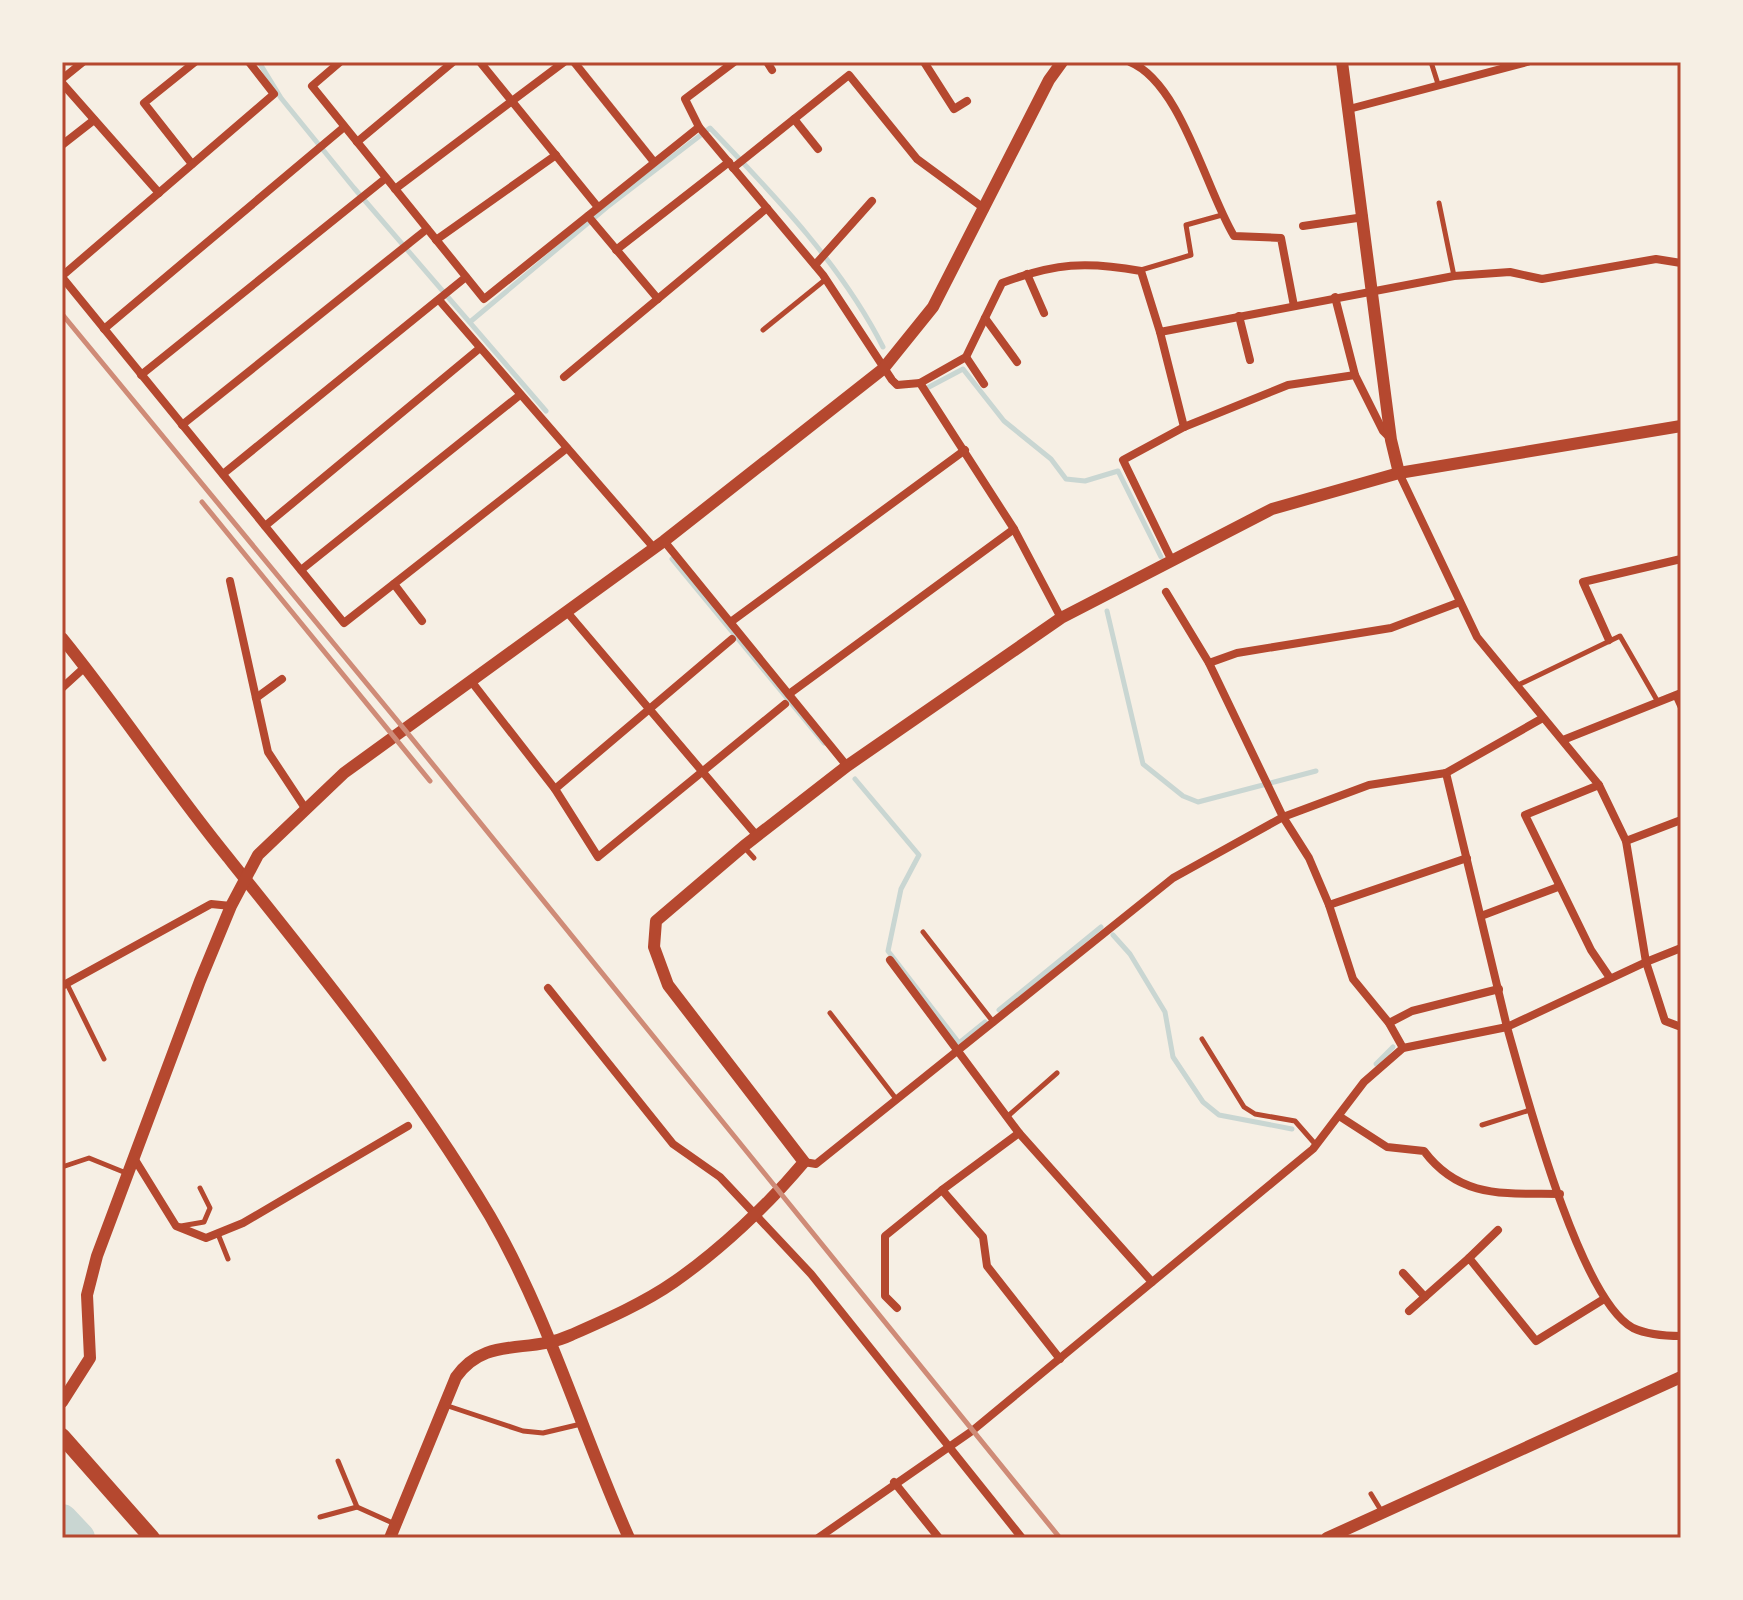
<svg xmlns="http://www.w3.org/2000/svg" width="1743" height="1600" font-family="'Roboto Condensed',sans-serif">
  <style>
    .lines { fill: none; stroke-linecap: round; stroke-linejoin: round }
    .stream { stroke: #c9d6d2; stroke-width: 5 }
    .river { stroke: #c9d6d2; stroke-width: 32 }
    .service { stroke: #b5482f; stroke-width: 5 }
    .minor { stroke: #b5482f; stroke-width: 8 }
    .tertiary { stroke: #b5482f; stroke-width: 12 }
    .trunk { stroke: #b5482f; stroke-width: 16 }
    .rail { stroke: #cf8b77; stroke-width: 5 }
    .neatline { fill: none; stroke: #b5482f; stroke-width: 3 }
  </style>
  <rect width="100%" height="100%" fill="#f6efe4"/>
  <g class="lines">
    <g class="stream">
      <path d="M259 62 281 98 354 188 546 411"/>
      <path d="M470 322 607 207 710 128C774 195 841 264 883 347"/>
      <path d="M929 387 963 369 1004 421 1051 459 1066 479 1085 481 1118 471 1161 557"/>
      <path d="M672 559 824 743"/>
      <path d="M1107 611 1143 764 1183 796 1198 802 1316 771"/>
      <path d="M855 779 919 855 901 889 888 951 959 1043 985 1022"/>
      <path d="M1113 935 1130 954 1165 1012 1173 1057 1203 1102 1219 1115 1292 1129"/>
      <path d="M999 1010 1101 927"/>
      <path d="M1376 1064 1393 1047"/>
    </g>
    <path class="river" d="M62 1520 79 1538"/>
    <g class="service">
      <path d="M1431 62 1438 84"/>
      <path d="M1439 203 1454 276"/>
      <path d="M1141 270 1191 255 1186 225 1222 215"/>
      <path d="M763 330 826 279"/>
      <path d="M1516 686 1620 636 1658 702"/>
      <path d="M1675 696 1681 709"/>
      <path d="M744 847 754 858"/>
      <path d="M923 932 994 1023"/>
      <path d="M67 984 104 1059"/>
      <path d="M830 1013 897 1100"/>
      <path d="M1202 1039 1244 1107 1255 1114 1295 1121 1316 1145"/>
      <path d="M1008 1116 1057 1073"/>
      <path d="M1482 1125 1530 1110"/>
      <path d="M62 1167 89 1158 126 1173"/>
      <path d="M181 1226 204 1222 210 1208 200 1188"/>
      <path d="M218 1234 228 1259"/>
      <path d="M445 1405 523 1431 543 1433 581 1424"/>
      <path d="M338 1461 357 1507"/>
      <path d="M1371 1494 1382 1512"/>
      <path d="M320 1517 357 1507 395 1524"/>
    </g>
    <g class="minor">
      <path d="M340 62 312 86 484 299 699 127 823 275 892 380 897 385 920 383 1014 529 1061 618"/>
      <path d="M480 62 597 206"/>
      <path d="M574 62 654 162"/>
      <path d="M767 62 772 70"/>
      <path d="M924 62 954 109 967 101"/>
      <path d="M1130 62C1181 83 1206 190 1234 236L1281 238 1294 306"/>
      <path d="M62 79 83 62"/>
      <path d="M62 83 159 193"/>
      <path d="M1349 109 1527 62"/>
      <path d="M794 119 818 149"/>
      <path d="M699 127 685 99 734 62"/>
      <path d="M357 142 453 62"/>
      <path d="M62 145 94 120"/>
      <path d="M192 164 144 103 195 62"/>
      <path d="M733 168 849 75 917 159 985 209"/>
      <path d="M395 189 564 62"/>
      <path d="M588 216 658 299"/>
      <path d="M1303 226 1364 217"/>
      <path d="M436 240 556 155"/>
      <path d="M616 250 729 162"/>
      <path d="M815 265 872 201"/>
      <path d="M1027 274 1044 313"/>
      <path d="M62 276 274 94 249 62"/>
      <path d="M62 277 344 623 567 448"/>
      <path d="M1335 297 1355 375"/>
      <path d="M439 300 654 548"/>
      <path d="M1239 316 1250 360"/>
      <path d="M985 318 1017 362"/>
      <path d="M104 329 343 128"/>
      <path d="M1160 332 1184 427"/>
      <path d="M966 357 984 384"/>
      <path d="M141 375 386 178"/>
      <path d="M564 377 767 208"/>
      <path d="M920 383 966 357 1002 283C1055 263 1086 261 1141 271L1160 332 1454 276 1510 272 1542 279 1656 259 1681 263"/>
      <path d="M182 425 427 229"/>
      <path d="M1399 473 1477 637 1599 785 1626 841 1646 962 1681 948"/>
      <path d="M223 474 466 277"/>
      <path d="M265 526 480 348"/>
      <path d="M664 541 847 766"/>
      <path d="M1172 561 1123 460 1184 427 1288 385 1355 375 1383 431 1391 439"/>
      <path d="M301 570 520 395"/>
      <path d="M230 581 268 752 305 808"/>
      <path d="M394 584 422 621"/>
      <path d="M1166 592 1209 663 1283 817 1309 858 1329 905 1353 979 1389 1023 1403 1048"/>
      <path d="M567 612 757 836"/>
      <path d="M732 621 965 450"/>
      <path d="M1609 640 1583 582 1681 559"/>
      <path d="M1209 663 1237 653 1391 628 1460 602"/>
      <path d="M471 681 555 789 598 857 785 704"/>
      <path d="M62 688 85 667"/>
      <path d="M789 694 1014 529"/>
      <path d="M256 698 282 679"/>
      <path d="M1563 740 1681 693"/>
      <path d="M1446 773 1507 1027 1646 962 1665 1021 1681 1027"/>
      <path d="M1599 785 1525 815 1591 950 1610 978"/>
      <path d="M555 789 732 639"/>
      <path d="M1626 841 1681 820"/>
      <path d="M1329 905 1467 858"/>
      <path d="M1481 916 1558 887"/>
      <path d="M890 960 1019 1133 1152 1282"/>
      <path d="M62 986 211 904 231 906"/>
      <path d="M548 988 673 1144 720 1177 811 1274 1022 1538"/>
      <path d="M1389 1023 1412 1011 1499 989"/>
      <path d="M1339 1116 1387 1147 1424 1151C1460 1199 1504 1193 1560 1194"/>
      <path d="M1019 1133 942 1190 983 1237 987 1266 1060 1359"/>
      <path d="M134 1158 176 1226 206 1238 243 1223 408 1126"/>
      <path d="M804 1162 816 1164 1173 878 1283 817 1369 785 1446 773 1541 719"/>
      <path d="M1469 1258 1498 1230"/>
      <path d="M1403 1273 1425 1297"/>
      <path d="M897 1308 885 1296V1236L942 1190"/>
      <path d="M1409 1311 1469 1258 1536 1341 1604 1299"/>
      <path d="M894 1482 939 1538"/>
      <path d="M818 1538 972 1431 1313 1149 1364 1082 1403 1048 1507 1027C1525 1090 1579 1299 1633 1328 1646 1334 1667 1336 1681 1336"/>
    </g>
    <g class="tertiary">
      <path d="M1342 62 1391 440 1399 473"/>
      <path d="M62 638C119 708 169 785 226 855 320 972 413 1087 490 1216 549 1318 581 1431 629 1538"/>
      <path d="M62 1402 90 1358 87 1295 97 1256 200 981 231 906 258 855 344 773 664 541 883 369 933 307 1049 80 1062 62"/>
      <path d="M390 1538 456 1377C486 1335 528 1355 571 1335 605 1320 644 1303 674 1282 720 1250 768 1205 804 1162L668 985 654 947 656 921 744 846 847 766 1061 618 1272 509 1399 473 1681 426"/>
      <path d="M1327 1538 1681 1377"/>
    </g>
    <path class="trunk" d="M62 1436 152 1538"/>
    <g class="rail">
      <path d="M62 314 405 730 1060 1538"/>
      <path d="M202 502 430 781"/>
    </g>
  </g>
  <rect width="1743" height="1600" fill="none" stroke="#f6efe4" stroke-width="128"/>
  <rect x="64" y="64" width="1615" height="1472" class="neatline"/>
</svg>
